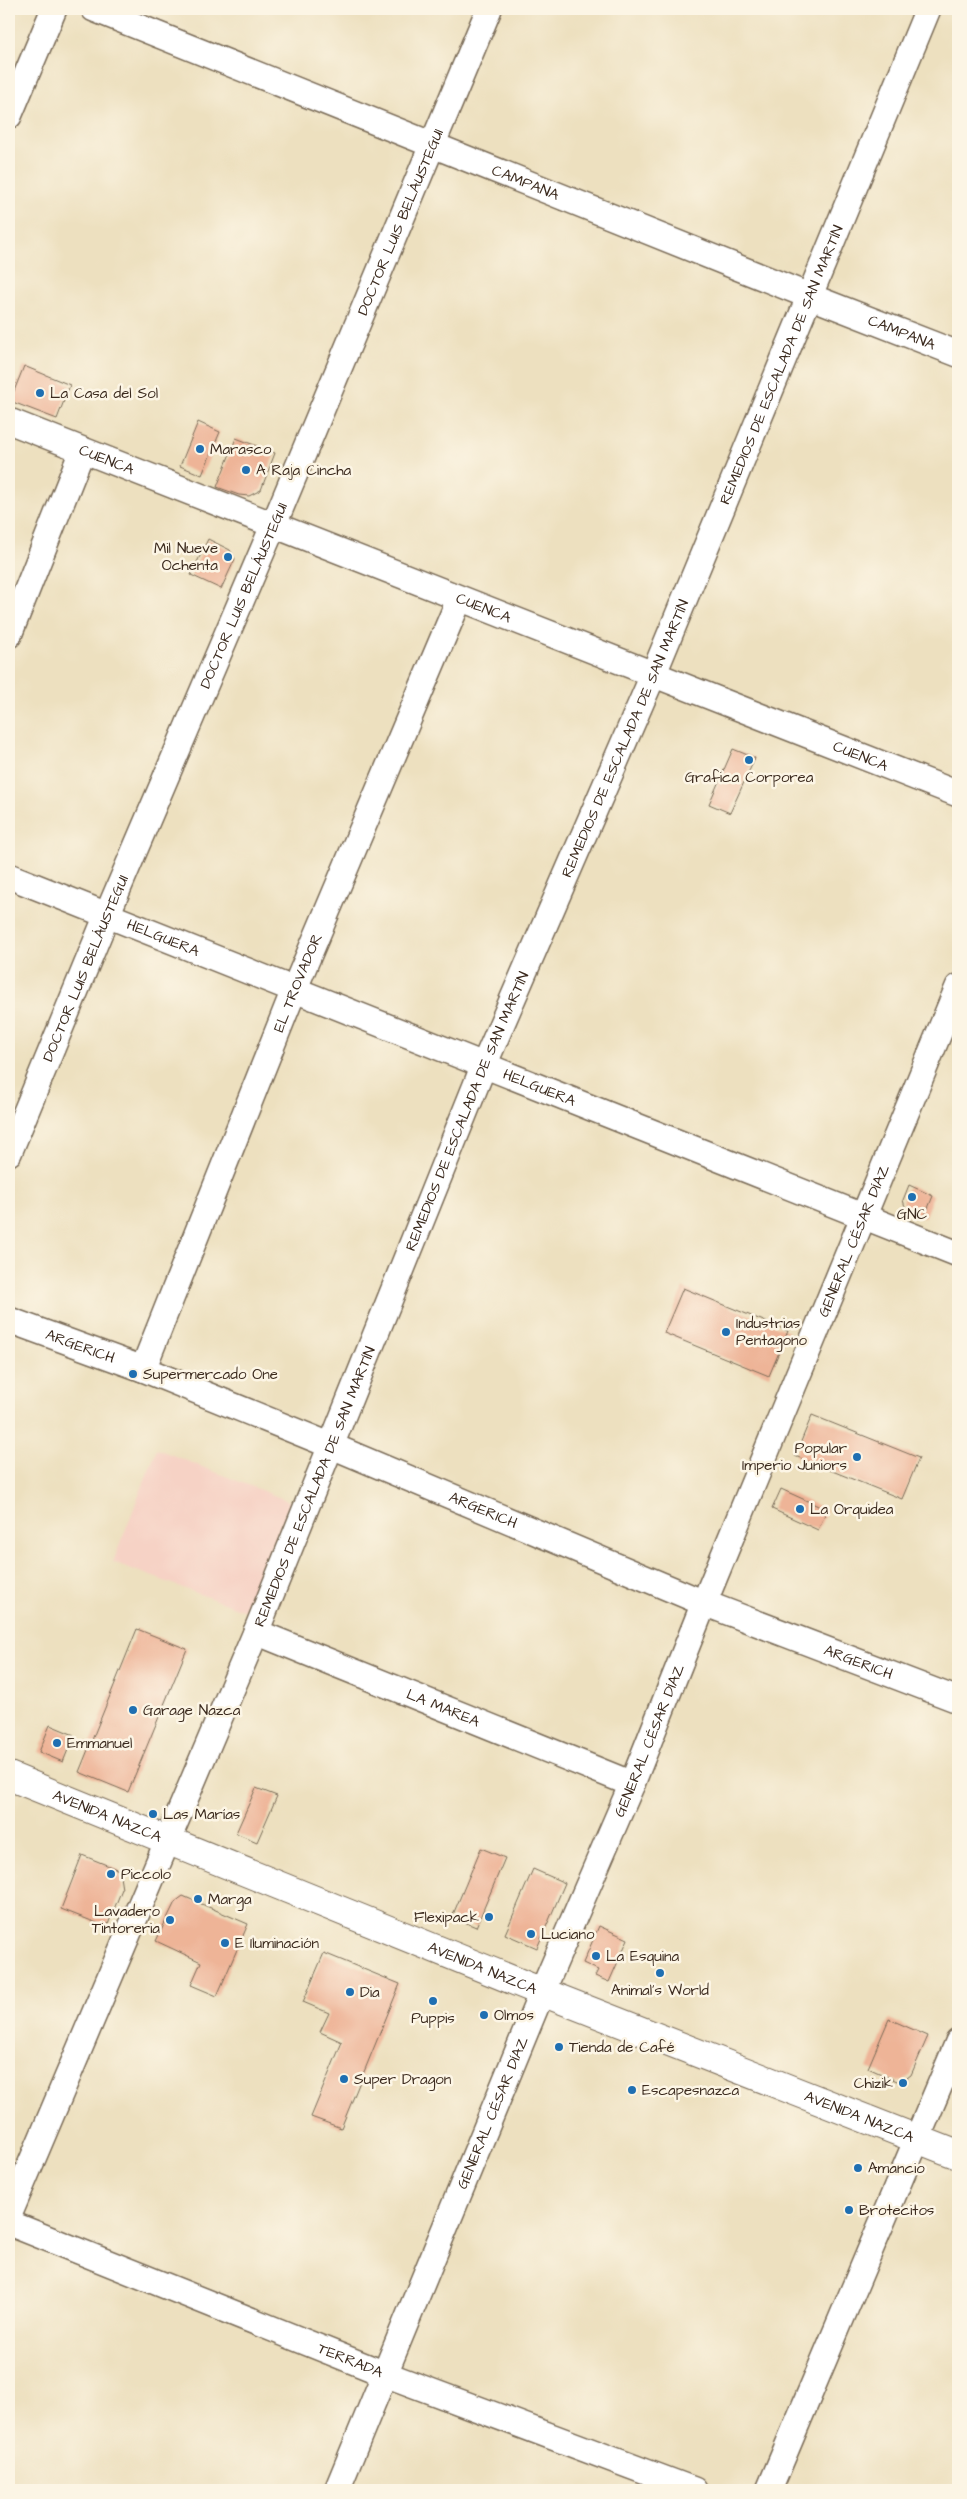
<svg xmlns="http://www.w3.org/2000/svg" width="967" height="2499" font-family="'Architects Daughter',sans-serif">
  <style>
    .built { fill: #f6d2c5 }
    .building { fill: #eeb497 }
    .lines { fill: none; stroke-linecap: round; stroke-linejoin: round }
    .minor-casing { stroke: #796a56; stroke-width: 28 }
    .major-casing { stroke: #796a56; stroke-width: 30 }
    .minor { stroke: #fff; stroke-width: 25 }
    .major { stroke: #fff; stroke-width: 28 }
    .poi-dot { fill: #1f6fb2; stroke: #fcf5e5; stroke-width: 2 }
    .labels { text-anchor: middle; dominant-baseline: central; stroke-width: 5; stroke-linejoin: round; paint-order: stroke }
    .street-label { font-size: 15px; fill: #3b2a1e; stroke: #fcf5e5 }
    .poi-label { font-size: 15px; fill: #3b2a1e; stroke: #fcf5e5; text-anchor: start }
  </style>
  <rect width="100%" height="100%" fill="#fcf5e5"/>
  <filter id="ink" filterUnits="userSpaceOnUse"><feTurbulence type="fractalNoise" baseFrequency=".02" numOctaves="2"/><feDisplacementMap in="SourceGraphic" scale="10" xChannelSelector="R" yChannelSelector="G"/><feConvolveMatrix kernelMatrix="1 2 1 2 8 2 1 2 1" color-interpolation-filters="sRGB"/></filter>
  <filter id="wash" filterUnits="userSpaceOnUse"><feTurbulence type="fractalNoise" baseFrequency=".0096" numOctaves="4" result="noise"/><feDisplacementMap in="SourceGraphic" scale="20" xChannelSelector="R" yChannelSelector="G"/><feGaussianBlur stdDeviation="1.12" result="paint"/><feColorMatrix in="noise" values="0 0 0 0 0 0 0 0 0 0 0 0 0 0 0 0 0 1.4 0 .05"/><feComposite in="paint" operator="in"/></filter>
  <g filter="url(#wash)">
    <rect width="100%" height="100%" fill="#ede0bf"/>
    <path class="built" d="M157 1449 291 1502 245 1611 113 1562Z"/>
    <g id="blocks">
      <g class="building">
        <path d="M24 366 70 385 57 419 10 401Z"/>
        <path d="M198 422 220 432 202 475 180 466Z"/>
        <path d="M236 438 275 453 261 490 249 496 239 495 217 487Z"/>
        <path d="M208 539 230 550 235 559 221 589 191 575Z"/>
        <path d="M733 749 755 758 730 813 709 804Z"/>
        <path d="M909 1185 933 1196 924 1218 906 1210 903 1200Z"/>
        <path d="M683 1288 788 1331 769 1376 664 1333Z"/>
        <path d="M812 1415 919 1458 902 1499 795 1456Z"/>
        <path d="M781 1489 827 1510 818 1530 772 1509Z"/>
        <path d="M137 1629 187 1649 128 1792 79 1772Z"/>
        <path d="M50 1725 74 1735 63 1762 39 1752Z"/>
        <path d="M256 1788 277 1796 257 1842 236 1833Z"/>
        <path d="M481 1848 505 1858 476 1927 452 1917Z"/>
        <path d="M82 1855 119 1870 122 1889 107 1927 61 1909Z"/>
        <path d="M533 1869 565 1883 537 1948 505 1934Z"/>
        <path d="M183 1896 248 1924 217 1996 191 1985 201 1962 156 1941 175 1902Z"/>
        <path d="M599 1926 628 1939 609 1982 595 1976 598 1970 583 1963Z"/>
        <path d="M324 1953 400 1984 341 2128 311 2117 342 2042 320 2032 329 2013 303 2002Z"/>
        <path d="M889 2019 928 2036 911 2075 904 2080 897 2081 868 2068Z"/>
      </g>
    </g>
  </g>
  <g filter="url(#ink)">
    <use href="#blocks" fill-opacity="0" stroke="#796a56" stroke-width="1"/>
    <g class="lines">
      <defs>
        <g id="minor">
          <path id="s1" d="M94 9 809 296 958 354"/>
          <path d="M9 116 54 9"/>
          <path id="s2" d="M9 421 958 794"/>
          <path d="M9 635 82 451"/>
          <path id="s3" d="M9 876 958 1254"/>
          <path id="s4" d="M9 1153 107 915 274 524 489 9"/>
          <path id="s5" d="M9 1320 143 1369 332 1446 704 1603 958 1700"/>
          <path id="s6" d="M143 1369 294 990 459 600"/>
          <path id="s7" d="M256 1632 632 1784"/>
          <path id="s8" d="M9 2215 256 1632 484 1065 654 673 928 9"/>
          <path id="s9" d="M9 2223 385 2374 694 2490"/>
          <path id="s10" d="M337 2490 542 1992 632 1784 704 1603 958 987"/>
          <path d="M769 2490 958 2042"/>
        </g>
        <g id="major">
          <path id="s11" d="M9 1776 542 1992 958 2155"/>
        </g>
      </defs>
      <use href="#minor" class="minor-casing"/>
      <use href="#major" class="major-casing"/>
      <use href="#minor" class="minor"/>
      <use href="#major" class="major"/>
    </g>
  </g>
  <g class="poi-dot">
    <circle cx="40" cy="393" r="5"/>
    <circle cx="200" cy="449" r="5"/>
    <circle cx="246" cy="470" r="5"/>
    <circle cx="228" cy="557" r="5"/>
    <circle cx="749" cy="760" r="5"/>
    <circle cx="912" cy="1197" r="5"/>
    <circle cx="726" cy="1332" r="5"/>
    <circle cx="133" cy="1374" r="5"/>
    <circle cx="857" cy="1457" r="5"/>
    <circle cx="800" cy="1509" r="5"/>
    <circle cx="133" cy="1710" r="5"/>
    <circle cx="57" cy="1743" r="5"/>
    <circle cx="153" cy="1814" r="5"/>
    <circle cx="111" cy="1874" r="5"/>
    <circle cx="198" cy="1899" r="5"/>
    <circle cx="489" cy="1917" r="5"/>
    <circle cx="170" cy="1920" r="5"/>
    <circle cx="531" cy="1934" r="5"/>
    <circle cx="225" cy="1943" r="5"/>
    <circle cx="596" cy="1956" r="5"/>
    <circle cx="660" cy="1973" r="5"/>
    <circle cx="350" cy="1992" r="5"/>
    <circle cx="433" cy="2001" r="5"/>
    <circle cx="484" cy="2015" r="5"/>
    <circle cx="559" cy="2047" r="5"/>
    <circle cx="344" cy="2079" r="5"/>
    <circle cx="903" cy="2083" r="5"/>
    <circle cx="632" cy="2090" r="5"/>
    <circle cx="858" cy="2168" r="5"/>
    <circle cx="849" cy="2210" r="5"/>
  </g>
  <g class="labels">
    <g class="street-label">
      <text stroke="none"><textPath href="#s1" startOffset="465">CAMPANA</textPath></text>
      <text stroke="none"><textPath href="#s4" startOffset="1010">DOCTOR LUIS BELÁUSTEGUI</textPath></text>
      <text stroke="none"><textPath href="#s1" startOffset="870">CAMPANA</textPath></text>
      <text stroke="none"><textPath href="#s8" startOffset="2005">REMEDIOS DE ESCALADA DE SAN MARTÍN</textPath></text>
      <text stroke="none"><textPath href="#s2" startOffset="105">CUENCA</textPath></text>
      <text stroke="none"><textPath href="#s4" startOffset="605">DOCTOR LUIS BELÁUSTEGUI</textPath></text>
      <text stroke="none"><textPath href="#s2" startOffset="510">CUENCA</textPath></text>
      <text stroke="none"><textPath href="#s8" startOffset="1600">REMEDIOS DE ESCALADA DE SAN MARTÍN</textPath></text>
      <text stroke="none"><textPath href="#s2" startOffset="915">CUENCA</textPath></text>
      <text stroke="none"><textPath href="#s3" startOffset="166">HELGUERA</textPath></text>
      <text stroke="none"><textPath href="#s4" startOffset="200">DOCTOR LUIS BELÁUSTEGUI</textPath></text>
      <text stroke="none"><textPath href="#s6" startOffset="416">EL TROVADOR</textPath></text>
      <text stroke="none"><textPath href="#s3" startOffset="571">HELGUERA</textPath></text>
      <text stroke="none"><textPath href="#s8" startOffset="1195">REMEDIOS DE ESCALADA DE SAN MARTÍN</textPath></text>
      <text stroke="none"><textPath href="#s10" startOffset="1352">GENERAL CÉSAR DÍAZ</textPath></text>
      <text stroke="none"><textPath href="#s5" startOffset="76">ARGERICH</textPath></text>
      <text stroke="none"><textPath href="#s8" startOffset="790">REMEDIOS DE ESCALADA DE SAN MARTÍN</textPath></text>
      <text stroke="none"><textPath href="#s5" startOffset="511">ARGERICH</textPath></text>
      <text stroke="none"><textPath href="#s5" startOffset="916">ARGERICH</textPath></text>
      <text stroke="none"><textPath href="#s7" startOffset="202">LA MAREA</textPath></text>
      <text stroke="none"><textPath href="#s10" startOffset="812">GENERAL CÉSAR DÍAZ</textPath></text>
      <text stroke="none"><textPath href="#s11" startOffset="106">AVENIDA NAZCA</textPath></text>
      <text stroke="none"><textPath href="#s11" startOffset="511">AVENIDA NAZCA</textPath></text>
      <text stroke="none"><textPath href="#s10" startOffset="408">GENERAL CÉSAR DÍAZ</textPath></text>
      <text stroke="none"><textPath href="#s11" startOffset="916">AVENIDA NAZCA</textPath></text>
      <text stroke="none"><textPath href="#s9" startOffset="368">TERRADA</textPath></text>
    </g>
    <g class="poi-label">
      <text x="50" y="393">La Casa del Sol</text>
      <text x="210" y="449">Marasco</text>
      <text x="256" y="470">A Raja Cincha</text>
      <text x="218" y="548" text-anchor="end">Mil Nueve<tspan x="218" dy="17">Ochenta</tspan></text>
      <text x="749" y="777" text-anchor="middle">Grafica Corporea</text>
      <text x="912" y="1214" text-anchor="middle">GNC</text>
      <text x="736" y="1323">Industrias<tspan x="736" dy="17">Pentagono</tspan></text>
      <text x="143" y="1374">Supermercado One</text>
      <text x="847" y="1448" text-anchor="end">Popular<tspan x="847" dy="17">Imperio Juniors</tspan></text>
      <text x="810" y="1509">La Orquidea</text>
      <text x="143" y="1710">Garage Nazca</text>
      <text x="67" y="1743">Emmanuel</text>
      <text x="163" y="1814">Las Marías</text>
      <text x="121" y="1874">Piccolo</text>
      <text x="208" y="1899">Marga</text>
      <text x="160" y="1911" text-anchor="end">Lavadero<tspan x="160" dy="17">Tintoreria</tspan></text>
      <text x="479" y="1917" text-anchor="end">Flexipack</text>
      <text x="541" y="1934">Luciano</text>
      <text x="235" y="1943">E Iluminación</text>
      <text x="606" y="1956">La Esquina</text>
      <text x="660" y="1990" text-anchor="middle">Animal's World</text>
      <text x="360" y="1992">Dia</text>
      <text x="494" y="2015">Olmos</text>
      <text x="433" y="2018" text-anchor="middle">Puppis</text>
      <text x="569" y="2047">Tienda de Café</text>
      <text x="354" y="2079">Super Dragon</text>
      <text x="893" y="2083" text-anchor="end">Chizik</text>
      <text x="642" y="2090">Escapesnazca</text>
      <text x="868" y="2168">Amancio</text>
      <text x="859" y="2210">Brotecitos</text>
    </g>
  </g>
  <rect width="967" height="2499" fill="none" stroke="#fcf5e5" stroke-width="30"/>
</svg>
